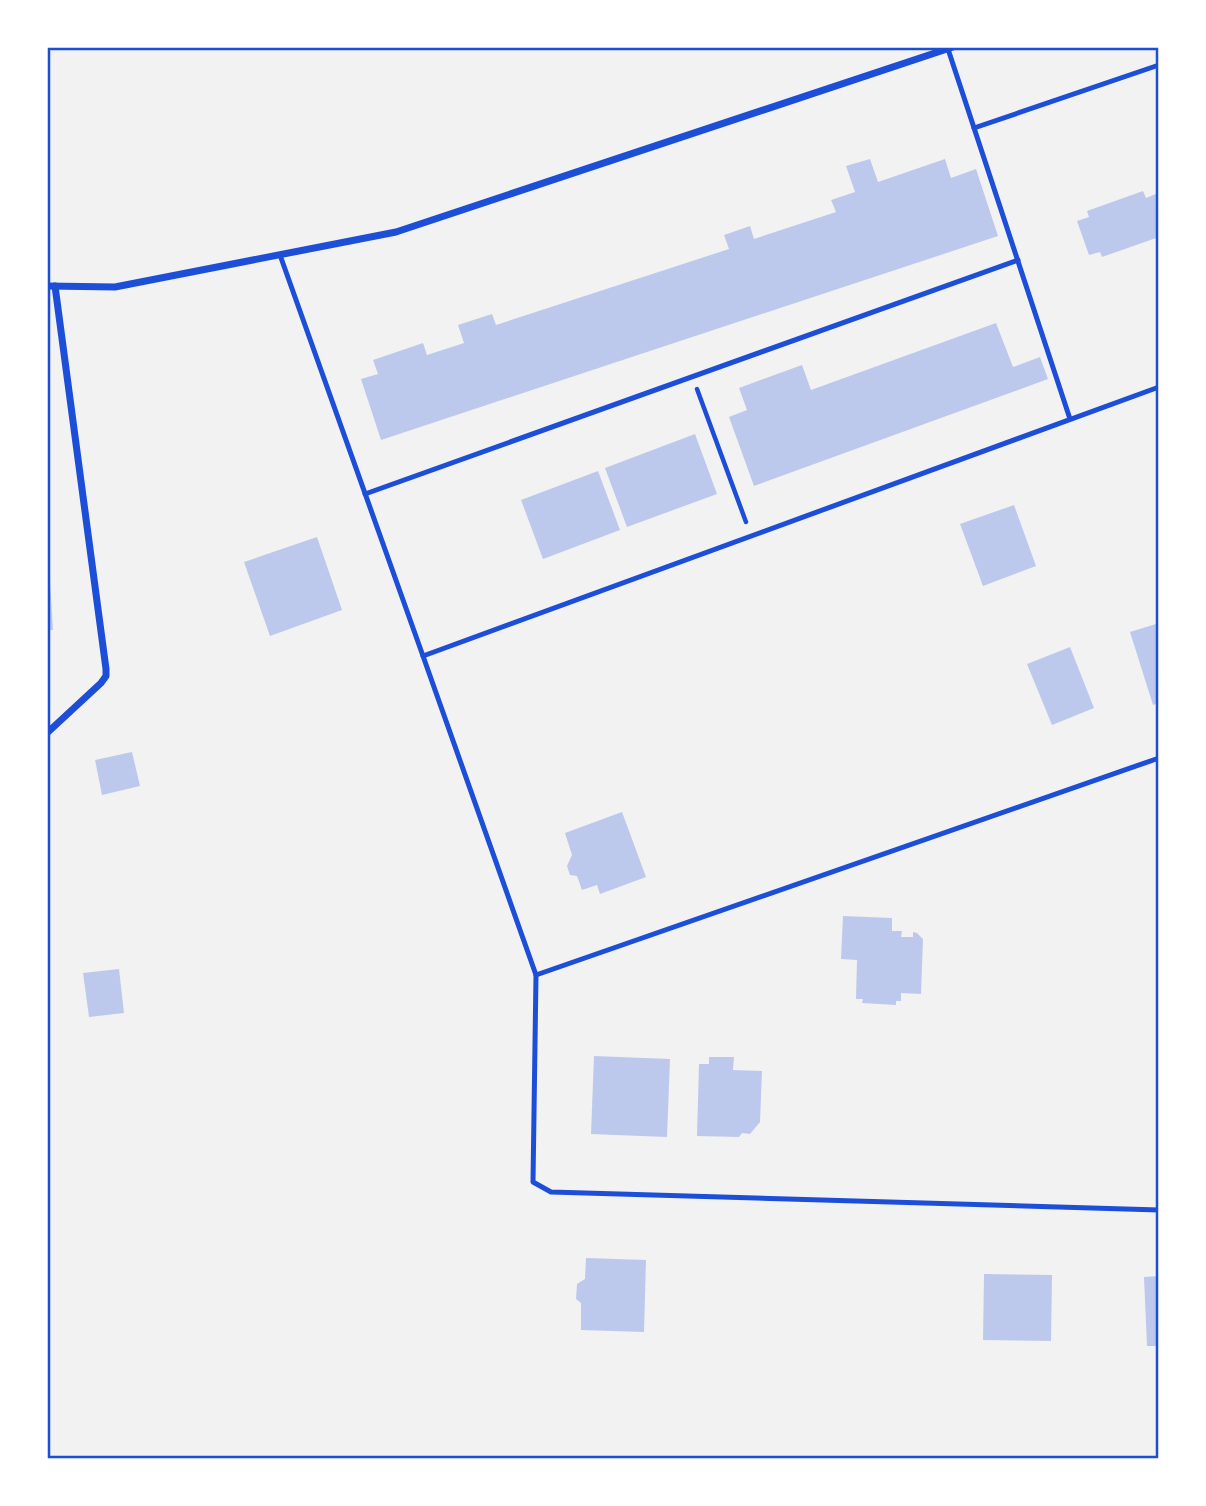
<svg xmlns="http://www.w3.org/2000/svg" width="1206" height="1506" font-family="Manrope,sans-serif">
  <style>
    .building { fill: #bdc9ec }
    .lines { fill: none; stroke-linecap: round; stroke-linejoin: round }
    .path { stroke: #1d4ed8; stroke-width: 4.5 }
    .service { stroke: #1d4ed8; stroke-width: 5 }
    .minor { stroke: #1d4ed8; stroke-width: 7 }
    .neatline { fill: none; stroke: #1d4ed8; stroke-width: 2.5 }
  </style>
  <rect width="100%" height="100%" fill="#f2f2f2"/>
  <g class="building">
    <path d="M870 159 878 182 945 159 951 178 976 169 998 236 381 440 361 379 378 374 373 360 423 343 427 355 464 343 458 325 492 314 496 325 729 249 724 235 750 226 754 239 836 212 831 200 855 192 846 166Z"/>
    <path d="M1143 191 1146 198 1158 193 1159 196V237L1102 257 1100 252 1089 255 1077 221 1089 217 1087 211Z"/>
    <path d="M996 323 1013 367 1040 357 1048 379 754 486 729 417 747 410 739 388 802 365 811 390Z"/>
    <path d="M695 434 717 494 627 527 605 468Z"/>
    <path d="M598 471 620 530 543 559 521 500Z"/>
    <path d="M1014 505 1036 566 983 586 960 524Z"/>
    <path d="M317 537 342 610 270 636 244 562Z"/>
    <path d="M47 565H49L53 630H47Z"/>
    <path d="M1159 623V703L1153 705 1130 632Z"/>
    <path d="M1070 647 1094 708 1052 725 1027 664Z"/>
    <path d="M132 752 140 786 102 795 95 760Z"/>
    <path d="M622 812 646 877 600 894 597 885 582 890 577 876 570 875 567 866 572 855 565 833Z"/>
    <path d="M843 916 892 918V931H902L901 937H913V932L917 933 923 939 921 994 901 993V1001H896V1005L862 1003 863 999H856L857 960 841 959Z"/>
    <path d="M119 969 124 1013 89 1017 83 973Z"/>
    <path d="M594 1056 670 1059 667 1137 591 1134Z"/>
    <path d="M709 1057H734L733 1070 762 1071 760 1122 750 1134 742 1133 739 1137 697 1136 699 1064H709Z"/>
    <path d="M586 1258 646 1260 644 1332 581 1330V1303L576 1299 577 1284 585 1279Z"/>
    <path d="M984 1274 1052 1275 1051 1341 983 1340Z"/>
    <path d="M1159 1276V1346H1147L1144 1277Z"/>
  </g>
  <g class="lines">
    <path class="path" d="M697 389 746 522"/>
    <g class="service">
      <path d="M948 49 1070 419"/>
      <path d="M974 128 1159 65"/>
      <path d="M280 255 423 656 1159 387"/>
      <path d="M365 494 1018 260"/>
      <path d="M423 656 536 975 533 1182 551 1192 1159 1210"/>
      <path d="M536 975 1159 758"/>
    </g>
    <g class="minor">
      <path d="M47 286 115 287 396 232 953 47"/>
      <path d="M47 733 101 683 106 676V669L55 286"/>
    </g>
  </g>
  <rect width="1206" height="1506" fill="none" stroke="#ffffff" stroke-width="98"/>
  <rect x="49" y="49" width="1108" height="1408" class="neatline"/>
</svg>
